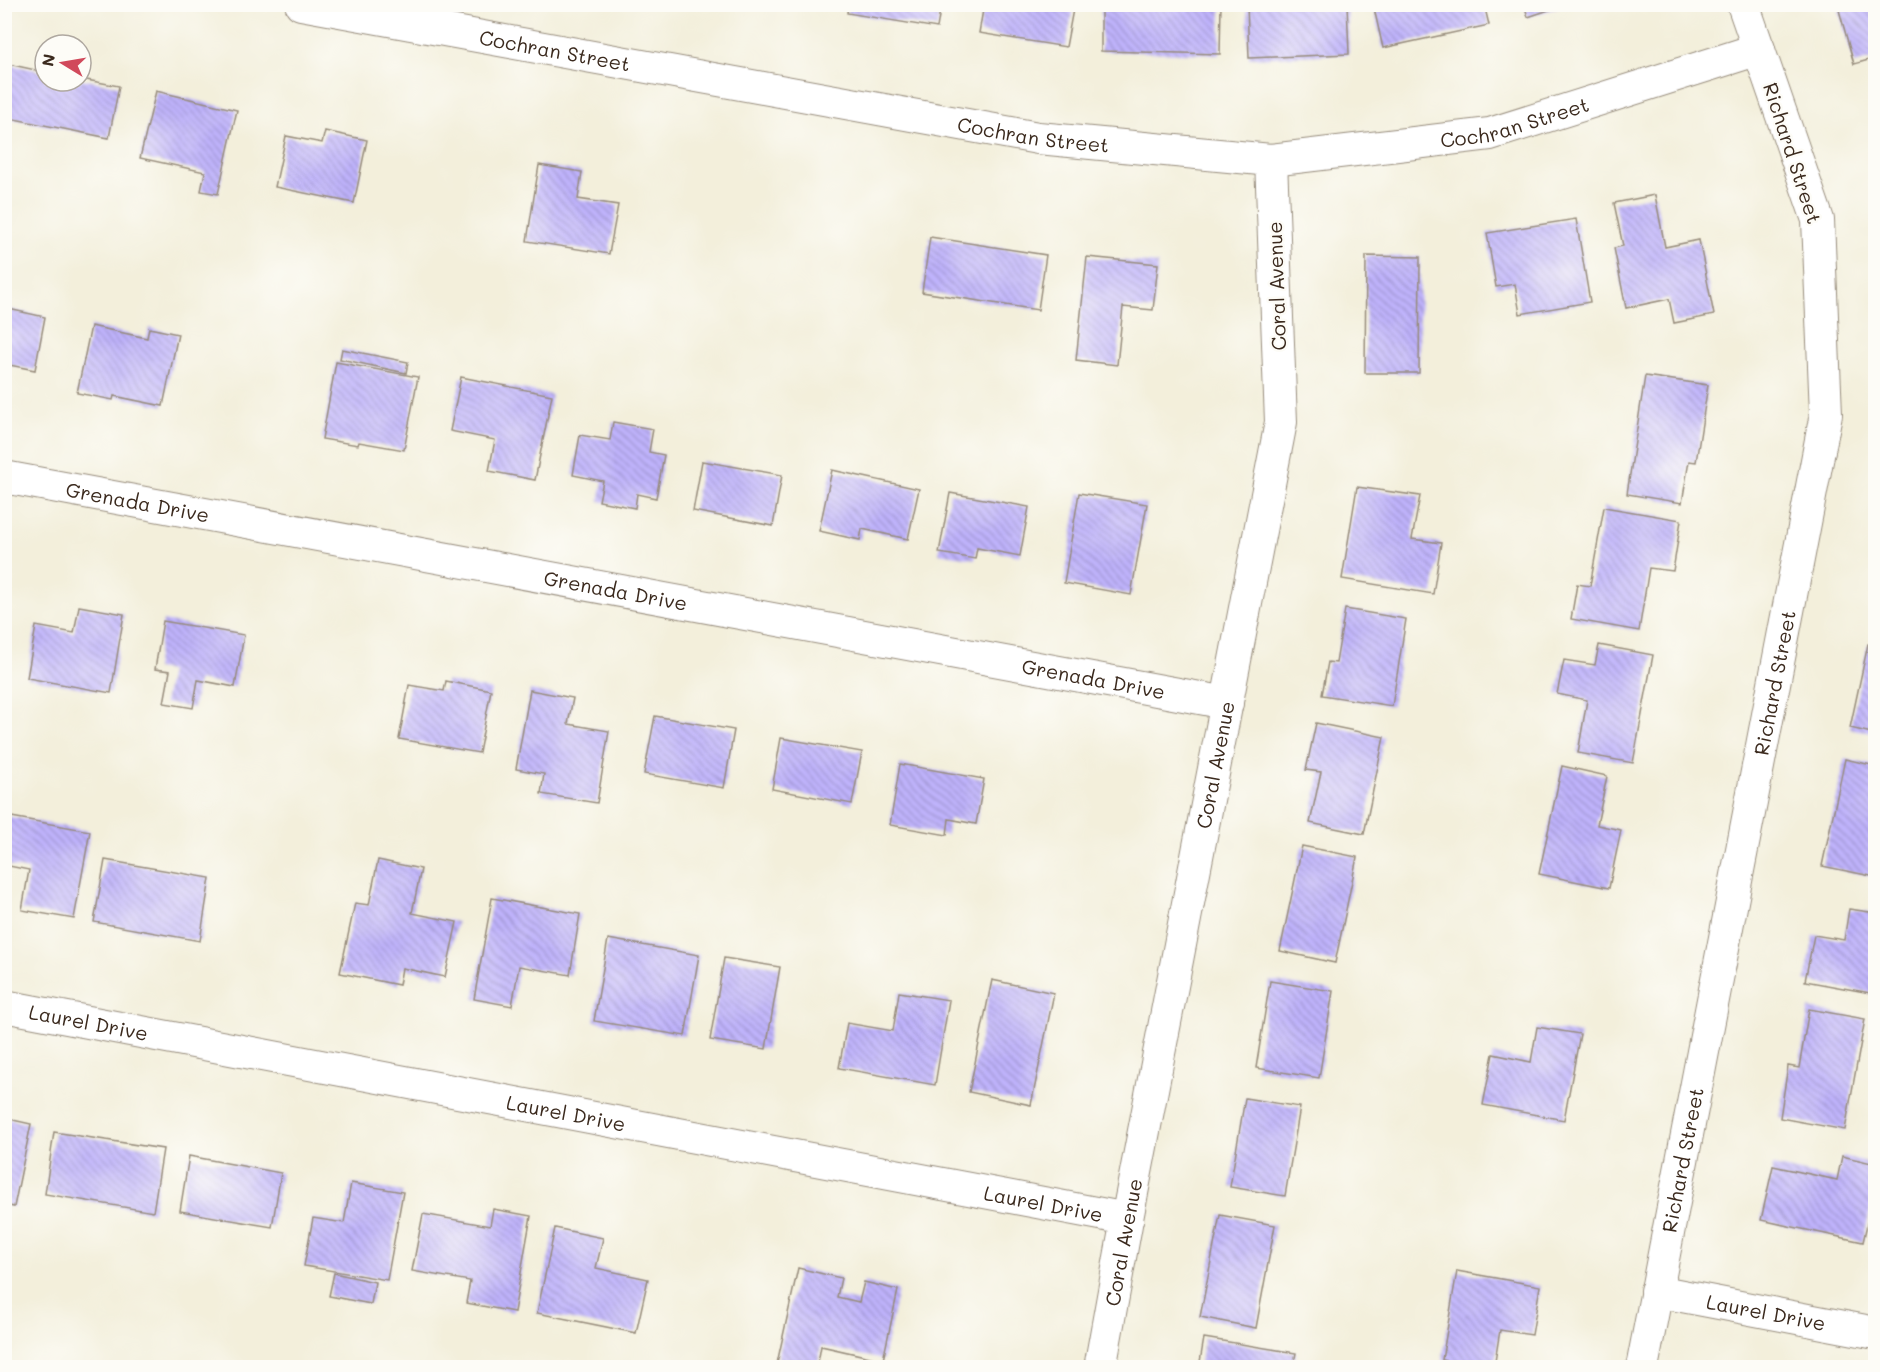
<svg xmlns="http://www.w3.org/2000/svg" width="1880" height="1372" font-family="Mali,sans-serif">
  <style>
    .building { fill: url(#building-back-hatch) }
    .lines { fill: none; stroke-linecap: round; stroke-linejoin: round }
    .minor-casing { stroke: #978c7c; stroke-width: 34 }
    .minor { stroke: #fff; stroke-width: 32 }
    .labels { text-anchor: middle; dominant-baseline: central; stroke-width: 5; stroke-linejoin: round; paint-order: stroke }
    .street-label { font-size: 20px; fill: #3b2a1e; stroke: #fdfcf7 }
  </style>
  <defs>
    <pattern id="building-back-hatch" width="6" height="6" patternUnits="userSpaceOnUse" patternTransform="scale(1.5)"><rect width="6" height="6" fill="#bfb3fc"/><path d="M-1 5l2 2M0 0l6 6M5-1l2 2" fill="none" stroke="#9c92cb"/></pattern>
  </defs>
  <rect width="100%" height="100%" fill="#fdfcf7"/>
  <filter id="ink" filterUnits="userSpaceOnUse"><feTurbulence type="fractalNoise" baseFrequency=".0167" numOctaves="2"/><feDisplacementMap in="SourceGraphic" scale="12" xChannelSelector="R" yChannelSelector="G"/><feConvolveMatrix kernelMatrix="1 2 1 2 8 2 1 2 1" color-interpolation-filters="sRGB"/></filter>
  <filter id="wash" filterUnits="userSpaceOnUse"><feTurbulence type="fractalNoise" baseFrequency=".008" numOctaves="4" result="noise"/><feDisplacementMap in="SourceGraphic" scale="24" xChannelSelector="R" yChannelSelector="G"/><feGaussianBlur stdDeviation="1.35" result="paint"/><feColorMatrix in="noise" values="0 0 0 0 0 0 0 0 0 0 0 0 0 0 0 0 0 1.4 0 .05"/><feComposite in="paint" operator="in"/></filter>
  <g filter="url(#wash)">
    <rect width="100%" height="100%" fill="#f3efdb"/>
    <g id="blocks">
      <g class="building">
        <path d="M848 4H941L937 28 847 13Z"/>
        <path d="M984 4H1074L1066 47 979 33Z"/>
        <path d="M1101 4H1221L1220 54 1101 51Z"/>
        <path d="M1247 4H1347L1349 54 1249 58Z"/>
        <path d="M1373 4H1484L1489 25 1383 48Z"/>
        <path d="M1524 4H1564V5L1528 17Z"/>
        <path d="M1859 4H1876V58L1854 64 1839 10Z"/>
        <path d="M8 64 45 72V81H81V79L119 86 109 138 4 117V84Z"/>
        <path d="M156 91 237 110 218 194 201 191 205 172 140 158Z"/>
        <path d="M325 131 367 140 354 203 275 187 286 136 322 143Z"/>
        <path d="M539 165 582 172 578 199 618 205 609 254 527 241Z"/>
        <path d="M1655 195 1665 247 1699 240 1714 315 1674 323 1669 299 1626 308 1614 248 1623 246 1614 203Z"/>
        <path d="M1576 219 1590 302 1520 314 1515 284 1496 287 1487 233Z"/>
        <path d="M930 237 1046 255 1038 310 922 292Z"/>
        <path d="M1366 256 1420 257 1419 373H1365Z"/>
        <path d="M1087 257 1158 264 1153 310 1123 307 1117 365 1076 360Z"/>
        <path d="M4 308 45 317 35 370 4 364Z"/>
        <path d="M91 326 147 338 149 328 178 334 163 406 114 396 113 400 77 393Z"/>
        <path d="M342 349 408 362 406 373 340 359Z"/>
        <path d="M336 362 418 377 404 450 359 442 358 445 322 439Z"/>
        <path d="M1645 376 1708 385 1696 462 1689 461 1682 503 1627 494Z"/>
        <path d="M461 377 552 395 535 480 489 471 495 440 450 431Z"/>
        <path d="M613 422 653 429 649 452 664 455 656 498 637 494 635 508 599 501 603 481 573 475 580 435 610 440Z"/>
        <path d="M702 461 782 475 773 526 693 511Z"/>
        <path d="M832 470 919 489 908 539 862 529 860 540 819 531Z"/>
        <path d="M1357 487 1420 496 1412 539 1441 543 1433 594 1342 579Z"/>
        <path d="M950 493 1029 507 1020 556 977 548 975 559 939 553Z"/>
        <path d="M1079 493 1147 504 1131 595 1064 583Z"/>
        <path d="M1604 507 1681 520 1673 571 1649 568 1639 631 1571 619 1577 584 1590 586Z"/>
        <path d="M79 606 124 614 111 693 27 678 36 626 74 633Z"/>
        <path d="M1345 609 1406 619 1392 706 1322 695 1328 662 1336 663Z"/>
        <path d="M163 621 244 635 235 687 198 680 193 708 164 703 170 671 155 669Z"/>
        <path d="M1868 644 1876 645V734L1850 728Z"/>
        <path d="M1599 645 1653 655 1633 763 1578 753 1587 700 1557 694 1564 660 1595 665Z"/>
        <path d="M446 681 491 690 479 753 399 739 409 685 444 691Z"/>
        <path d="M530 690 573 698 568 724 609 731 597 803 541 794 544 774 516 769Z"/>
        <path d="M655 716 734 730 724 788 644 774Z"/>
        <path d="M1316 723 1384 737 1364 834 1310 823 1321 772 1306 770Z"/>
        <path d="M781 738 862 752 852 804 772 789Z"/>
        <path d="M1845 759 1876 766V877L1822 866Z"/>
        <path d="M900 764 984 779 976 824 949 819 947 835 890 825Z"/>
        <path d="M1562 766 1607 776 1597 825 1621 830 1609 888 1539 874Z"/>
        <path d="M6 816 90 831 74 919 22 910 29 870 4 865Z"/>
        <path d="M1302 846 1357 857 1335 963 1280 951Z"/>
        <path d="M105 860 210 878 200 941 94 922Z"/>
        <path d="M378 860 421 869 412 913 457 922 445 977 402 968 399 985 340 973 355 903 369 905Z"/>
        <path d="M492 898 580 914 570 975 519 966 512 1006 474 999Z"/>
        <path d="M1849 909 1876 913V994L1805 981 1814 935 1844 940Z"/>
        <path d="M608 939 699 955 685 1036 594 1021Z"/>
        <path d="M724 958 780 967 766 1049 710 1040Z"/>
        <path d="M992 980 1054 993 1031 1105 969 1092Z"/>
        <path d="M1270 981 1333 991 1319 1078 1256 1068Z"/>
        <path d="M899 992 949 1000 935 1085 839 1068 847 1023 893 1031Z"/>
        <path d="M1809 1009 1865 1019 1845 1130 1780 1118 1788 1066 1799 1068Z"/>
        <path d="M1537 1027 1580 1034 1564 1120 1483 1105 1493 1054 1531 1062Z"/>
        <path d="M1245 1098 1300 1107 1285 1196 1230 1187Z"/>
        <path d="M4 1118 31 1124 14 1207 4 1205Z"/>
        <path d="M54 1132 163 1149 153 1212 45 1194Z"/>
        <path d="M189 1156 281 1173 272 1227 180 1211Z"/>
        <path d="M1842 1156 1876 1164V1185L1863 1242 1761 1220 1773 1166 1837 1180Z"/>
        <path d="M351 1183 403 1192 387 1280 304 1266 313 1218 344 1223Z"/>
        <path d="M493 1209 531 1216 514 1312 466 1303 470 1281 412 1271 423 1214 490 1226Z"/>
        <path d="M1220 1215 1275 1225 1256 1328 1200 1317Z"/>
        <path d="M555 1228 603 1238 596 1268 648 1279 636 1333 537 1313Z"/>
        <path d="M798 1268 841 1278 837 1297 859 1302 864 1282 898 1290 883 1360 821 1346 817 1368H776Z"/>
        <path d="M1457 1271 1540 1286 1532 1335 1500 1330 1494 1368H1482L1442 1360Z"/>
        <path d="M334 1273 375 1282 371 1304 329 1296Z"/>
        <path d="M1204 1338 1296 1353 1293 1368H1199Z"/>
      </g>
    </g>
  </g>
  <g filter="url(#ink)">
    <use href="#blocks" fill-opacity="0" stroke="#978c7c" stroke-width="1.5"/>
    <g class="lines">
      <defs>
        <g id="minor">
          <path id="s1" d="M301 4 1038 138 1271 160 1490 134 1759 49"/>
          <path id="s2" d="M4 477 1227 703"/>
          <path id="s3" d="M4 1006 1127 1219"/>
          <path id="s4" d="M1656 1291 1876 1333"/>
          <path id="s5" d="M1100 1368 1127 1219 1281 422 1271 160"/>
          <path id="s6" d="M1642 1368 1826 414 1818 220 1743 4"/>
        </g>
      </defs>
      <use href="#minor" class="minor-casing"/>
      <use href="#minor" class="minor"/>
    </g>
  </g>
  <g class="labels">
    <g class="street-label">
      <text stroke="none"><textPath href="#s1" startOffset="258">Cochran Street</textPath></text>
      <text stroke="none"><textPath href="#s1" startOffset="1230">Cochran Street</textPath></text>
      <text stroke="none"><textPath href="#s1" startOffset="744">Cochran Street</textPath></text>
      <text transform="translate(1793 153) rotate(72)">Richard Street</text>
      <text transform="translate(1276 286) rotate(-92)">Coral Avenue</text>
      <text stroke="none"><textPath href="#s2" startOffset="136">Grenada Drive</textPath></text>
      <text stroke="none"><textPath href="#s2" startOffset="622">Grenada Drive</textPath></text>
      <text stroke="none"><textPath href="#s2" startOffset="1108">Grenada Drive</textPath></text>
      <text stroke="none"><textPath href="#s6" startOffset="698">Richard Street</textPath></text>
      <text stroke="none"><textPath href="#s5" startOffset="614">Coral Avenue</textPath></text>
      <text stroke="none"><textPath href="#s3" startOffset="86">Laurel Drive</textPath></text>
      <text stroke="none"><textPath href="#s3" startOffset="572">Laurel Drive</textPath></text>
      <text stroke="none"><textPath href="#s6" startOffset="212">Richard Street</textPath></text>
      <text stroke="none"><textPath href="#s3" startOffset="1058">Laurel Drive</textPath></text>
      <text stroke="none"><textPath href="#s5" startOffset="128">Coral Avenue</textPath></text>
      <text stroke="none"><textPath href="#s4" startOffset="112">Laurel Drive</textPath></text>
    </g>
  </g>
  <rect width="1880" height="1372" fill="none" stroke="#fdfcf7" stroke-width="24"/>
  <g transform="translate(63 63) rotate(281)"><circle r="28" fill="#fdfcf7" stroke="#afa8a0" stroke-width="1.5"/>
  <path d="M0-4.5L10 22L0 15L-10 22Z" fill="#d1495b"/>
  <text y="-9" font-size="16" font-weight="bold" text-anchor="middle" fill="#3b2a1e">N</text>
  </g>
</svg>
